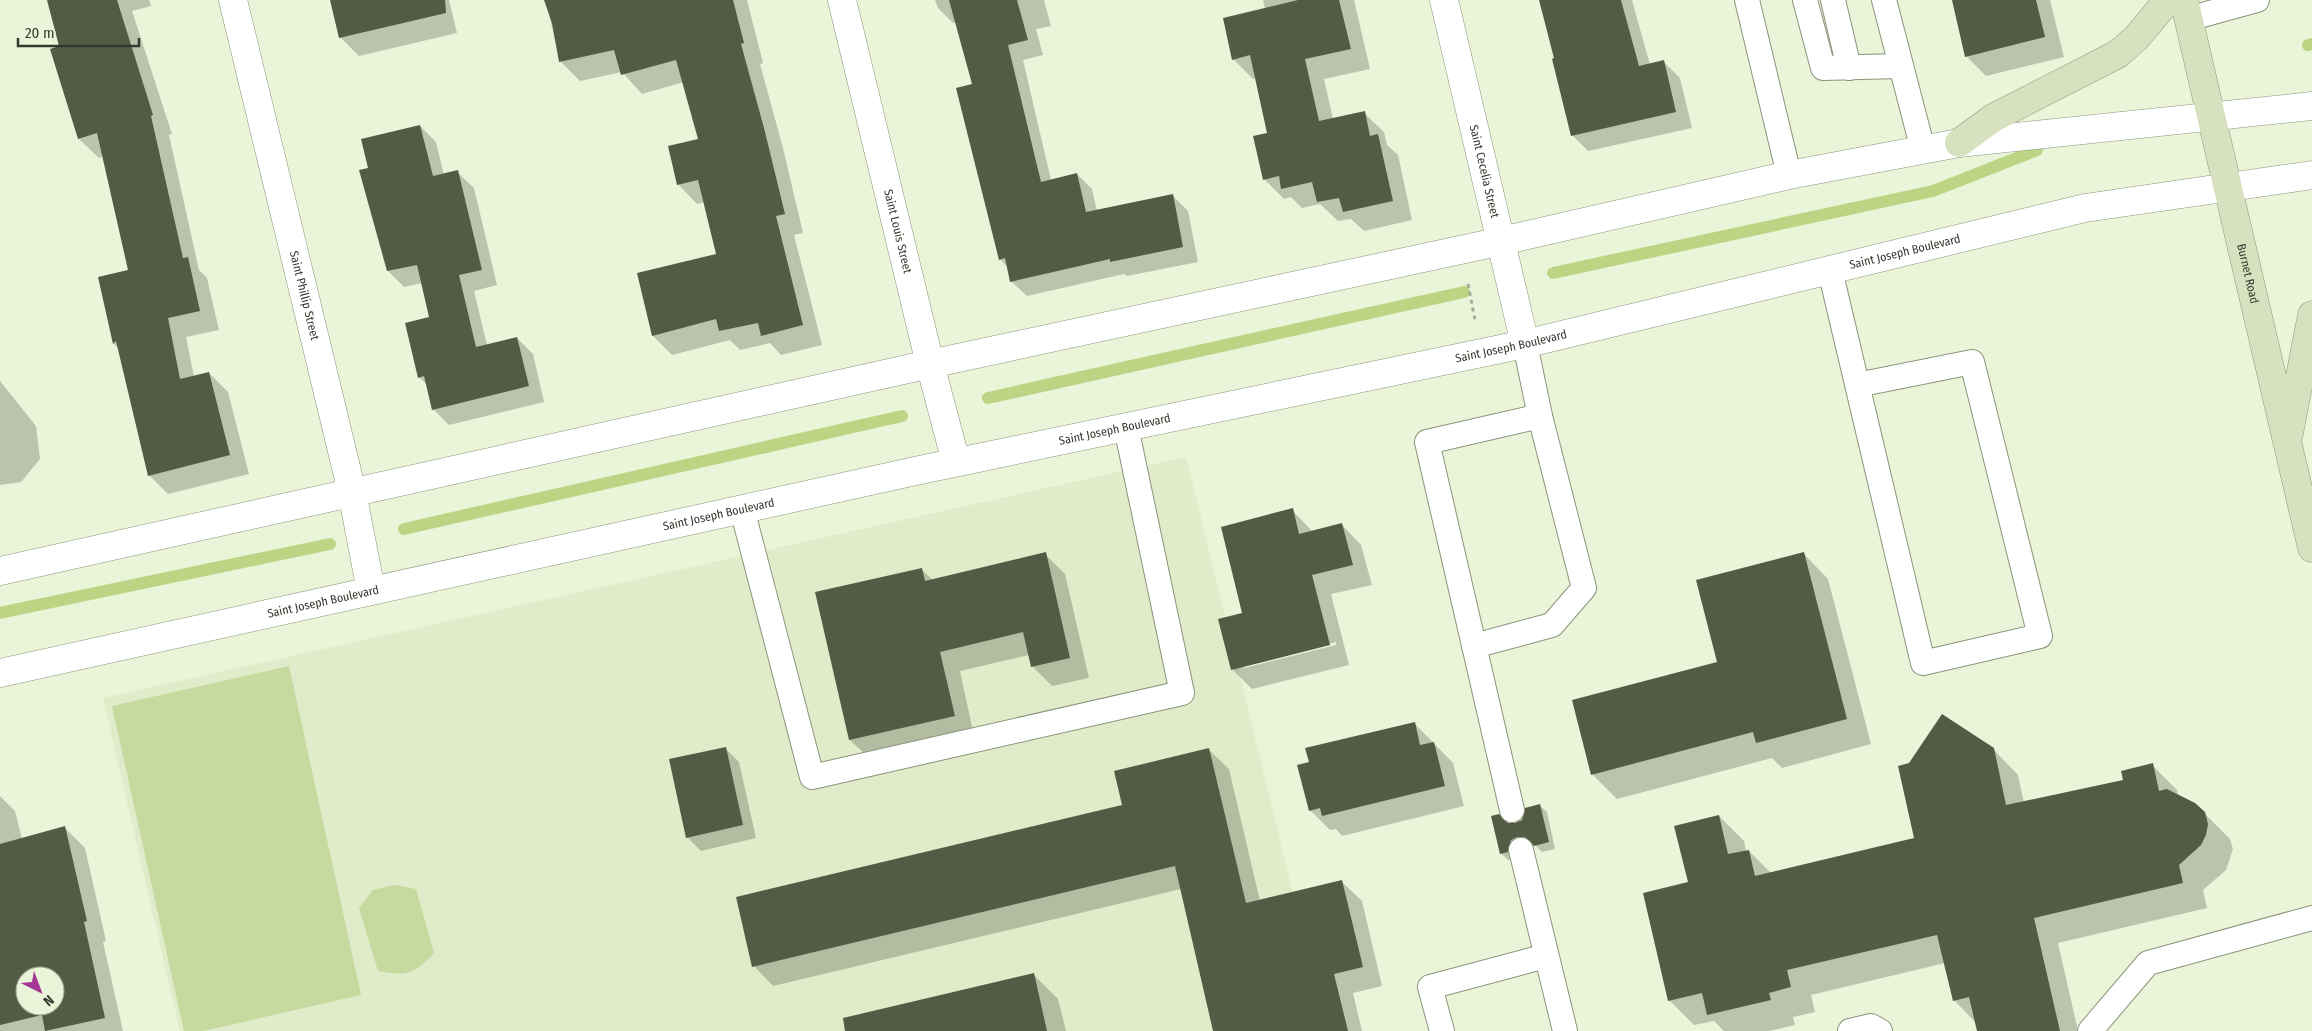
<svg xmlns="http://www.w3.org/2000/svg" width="2312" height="1031" font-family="'Fira Sans Condensed',sans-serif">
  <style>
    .built { fill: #dfebc9 }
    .green { fill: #c6daa0 }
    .shadow { fill: #0003; fill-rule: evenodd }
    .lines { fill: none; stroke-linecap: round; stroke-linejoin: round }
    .stream { stroke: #bbd584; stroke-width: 12 }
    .building { fill: #535b44; fill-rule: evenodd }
    .service-casing { stroke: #8b947b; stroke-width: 26 }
    .minor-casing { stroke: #8b947b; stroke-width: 29 }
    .tertiary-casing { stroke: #8b947b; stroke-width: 29 }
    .secondary-casing { stroke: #8b947b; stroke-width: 29 }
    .path { stroke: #a5ac97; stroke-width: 3; stroke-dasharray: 4 4; stroke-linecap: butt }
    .service { stroke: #fff; stroke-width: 24 }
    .minor { stroke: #fff; stroke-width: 28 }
    .tertiary { stroke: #fff; stroke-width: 28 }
    .secondary { stroke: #d8e1bf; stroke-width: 28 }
    .labels { text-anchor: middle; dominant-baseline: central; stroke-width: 5; stroke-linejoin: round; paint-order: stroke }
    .street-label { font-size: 12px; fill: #35382e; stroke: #eaf4d9 }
  </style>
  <rect width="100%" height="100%" fill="#eaf4d9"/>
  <path class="built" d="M1186 457 1327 1031H180L103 698Z"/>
  <g class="green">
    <path d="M289 666 361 995 203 1031H184L112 706Z"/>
    <path d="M395 885 416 889 434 953C414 975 406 976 378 971L359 908 373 890Z"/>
  </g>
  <g class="shadow">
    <path d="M48 0H149L151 6 132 11 172 134 169 135 199 270 207 278 219 330 186 337 194 377 209 373 228 392 249 474 168 494 149 475 119 349 114 344 99 278 130 271 103 156 99 158 79 139 52 49 60 47Z"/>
    <path d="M331 0H449L457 33 359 56 340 37Z"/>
    <path d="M568 0H747L763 63 760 64 783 148 803 233 794 235 822 345 781 355 770 343 740 350 730 340 672 355 653 336 717 255 705 202 697 204 678 184 699 140 684 82 642 94 622 72 580 81 560 61 547 6Z"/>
    <path d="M935 0H1044L1051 26 1036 29 1043 55 1023 60 1051 180 1077 174 1092 189 1097 211 1172 195 1188 211 1198 262 1127 276 1124 274 1027 296 1011 281 1008 268 1000 259 973 85 956 22 953 23 938 8Z"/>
    <path d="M1263 0H1354L1370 69 1324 79 1333 119 1364 113 1384 132 1387 145 1398 155 1412 220 1364 231 1351 219 1338 221 1320 204 1302 208 1291 197 1284 199 1264 179 1269 134 1256 78 1253 79 1233 59 1265 9Z"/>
    <path d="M1540 0H1632L1650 65 1664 62 1680 78 1692 128 1588 151 1572 135Z"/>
    <path d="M1953 0H2050L2064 57 1986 76 1966 56Z"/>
    <path d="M420 126 436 142 444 175 457 172 474 188 497 285 474 291 487 345 517 338 533 354 544 402 449 425 433 409 427 385 419 377 430 318 422 283 404 287 388 271 369 169Z"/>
    <path d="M0 381 36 426 40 459 21 482 0 485Z"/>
    <path d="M1292 510 1313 532 1342 525 1361 545 1372 585 1331 594 1349 665 1252 689 1232 669 1244 614ZM1336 642V645L1244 668V666Z"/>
    <path d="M1045 554 1065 574 1089 678 1052 686 1032 666 1029 655 960 671 974 736 870 759 850 740 921 569 933 580Z"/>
    <path d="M1804 554 1828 579 1871 744 1782 768 1772 758 1617 799 1593 775 1718 663Z"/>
    <path d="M1414 723 1453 763 1464 806 1342 836 1336 829 1330 830 1310 810Z"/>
    <path d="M725 748 739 762 756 838 701 851 687 837Z"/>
    <path d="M1993 749 2018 775 2024 803 2124 781 2152 765 2177 790 2178 796 2204 813 2230 839 2233 849 2226 870 2203 890 2207 908 2058 943 2078 1031H1978L1976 1023 1954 1000 1945 963 1811 995 1815 1012 1793 1017 1795 1025 1769 1031H1724L1714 1021 1694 1025 1670 1001 1689 883 1719 816 1744 841 1746 851H1749L1771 873 1916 839Z"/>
    <path d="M1209 750 1229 769 1260 901 1342 882 1362 901 1382 986 1353 993 1362 1031H1215L1181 889 773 986 754 966 1124 806Z"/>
    <path d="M0 796 15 811 22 839 65 828 85 848 106 941 103 942 123 1031H0ZM25 976H55V1006H25Z"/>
    <path d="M1540 806 1547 812 1555 849 1542 852 1533 843H1524L1514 859 1508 860 1501 853 1507 824 1515 825 1523 821Z"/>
    <path d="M1033 974 1058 999 1066 1031H902Z"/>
  </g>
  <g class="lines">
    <g class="stream">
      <path d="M2308 45 2312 44"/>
      <path d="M1553 273 1933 191 2037 150"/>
      <path d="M988 398 1464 292"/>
      <path d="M404 529 902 416"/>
      <path d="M0 613 330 544"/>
    </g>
  </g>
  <g class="building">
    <path d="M47 0H117L153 115 151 116 183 258 188 257 200 311 168 318 180 379 209 372 230 455 148 476 116 341 113 344 98 277 128 270 97 133 78 139 50 49 59 46Z"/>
    <path d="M330 0H445L446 13 339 38Z"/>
    <path d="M544 0H733L744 43 741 44 764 128 785 214 776 216 803 325 761 336 758 323 719 331 716 319 652 336 637 273 716 254 698 180 677 185 668 146 698 139 676 60 621 75 614 50 559 62 552 23Z"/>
    <path d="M949 0H1017L1028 40 1008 45 1041 182 1077 173 1086 212 1173 194 1183 247 1110 262V259L1010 282 1005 258 999 260 956 88 972 84Z"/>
    <path d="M1298 0H1339L1351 49 1305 59 1319 121 1365 111 1370 136 1378 134 1393 201 1343 212 1339 198 1317 202 1312 182 1281 189 1279 176 1263 180 1253 136 1267 133 1250 55 1232 60 1223 18Z"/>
    <path d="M1539 0H1621L1639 66 1664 60 1676 112 1571 136 1552 59 1554 58Z"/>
    <path d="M1952 0H2036L2045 37 1965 57Z"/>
    <path d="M420 125 433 176 458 170 482 270 459 275 476 347 517 337 529 386 432 410 424 376 418 378 405 323 429 317 417 265 387 271 359 170 368 168 361 139Z"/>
    <path d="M1293 508 1299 534 1342 523 1353 565 1312 575 1330 645 1231 670 1218 619 1242 613 1221 527Z"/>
    <path d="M1046 552 1070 658 1031 667 1023 632 940 652 955 716 849 740 815 592 922 568 925 581Z"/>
    <path d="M1804 552 1847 719 1756 743 1753 732 1591 775 1572 700 1717 662 1696 580Z"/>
    <path d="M1942 714 1994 748 2006 805 2123 780 2121 771 2153 763 2159 791 2167 789 2195 803 2205 812 2208 824 2206 835 2201 845 2179 865 2183 883 2034 918 2060 1031H1977L1969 997 1953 1001 1937 935 1787 970 1791 987 1769 993 1771 1000 1707 1015 1702 993 1668 1001 1643 893 1688 882 1674 826 1719 815 1728 854 1749 850 1755 876 1914 838 1898 766 1909 763Z"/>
    <path d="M1415 722 1420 745 1434 742 1445 786 1322 816 1320 808 1309 811 1297 765 1309 762 1305 748Z"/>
    <path d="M726 747 743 825 686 838 669 759Z"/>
    <path d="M1209 748 1246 903 1342 880 1363 967 1334 974 1348 1031H1213L1175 866 752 967 736 897 1122 805 1114 771Z"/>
    <path d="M1540 804 1549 842 1534 846 1525 837H1517L1511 840 1508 852 1500 854 1491 816 1499 814 1508 823H1515L1522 820 1525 808Z"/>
    <path d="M65 826 87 921 84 922 105 1018 45 1031 42 1015 0 1025V844ZM25 976H55V1006H25Z"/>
    <path d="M1034 973 1047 1031H845L843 1018Z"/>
  </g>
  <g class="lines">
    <defs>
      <g id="service">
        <path d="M1747 0 1789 175"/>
        <path d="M1805 0 1823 68 1900 66"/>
        <path d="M1833 0 1849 68"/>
        <path d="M1884 0 1923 150"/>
        <path d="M2188 19 2257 0"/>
        <path d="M1830 270 1838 304 1923 663 2040 636 1972 362 1857 385"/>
        <path d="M742 509 812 777 1182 693 1126 427"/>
        <path d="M1474 646 1552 625 1584 588 1540 416"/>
        <path d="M1512 810 1427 442 1540 416 1525 344"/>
        <path d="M1521 850 1565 1031"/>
        <path d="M1442 1031 1430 987 1546 956"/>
        <path d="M1850 1031 1871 1026 1880 1031"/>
        <path d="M2090 1031 2148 963 2312 918"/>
      </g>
      <g id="minor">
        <path id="s1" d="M233 0 352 492 371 591"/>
        <path id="s2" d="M842 0 930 364 956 462"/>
        <path id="s3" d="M1444 0 1525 344"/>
      </g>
      <g id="tertiary">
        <path d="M0 571 930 364 1502 241 1789 175 1959 143 2312 106"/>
        <path id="s4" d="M0 673 920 470 1525 344 2085 208 2312 175"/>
      </g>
      <g id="secondary">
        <path id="s5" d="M2184 0 2312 548"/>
        <path d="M1959 143 1993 118 2118 54 2137 37 2168 0"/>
        <path d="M2289 433 2312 315"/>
      </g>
    </defs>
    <use href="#service" class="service-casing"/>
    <use href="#minor" class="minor-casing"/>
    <use href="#tertiary" class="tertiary-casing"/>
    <use href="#secondary" class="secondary-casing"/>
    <path class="path" d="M1468 284 1475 320"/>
    <use href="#service" class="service"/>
    <use href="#minor" class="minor"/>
    <use href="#tertiary" class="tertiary"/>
    <use href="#secondary" class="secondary"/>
  </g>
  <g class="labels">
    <g class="street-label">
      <text stroke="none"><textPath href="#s3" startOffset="176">Saint Cecelia Street</textPath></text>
      <text stroke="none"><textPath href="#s2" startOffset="238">Saint Louis Street</textPath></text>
      <text stroke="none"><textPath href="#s4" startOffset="1951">Saint Joseph Boulevard</textPath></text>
      <text stroke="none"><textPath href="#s5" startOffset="281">Burnet Road</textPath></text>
      <text stroke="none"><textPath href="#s1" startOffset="304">Saint Phillip Street</textPath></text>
      <text stroke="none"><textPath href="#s4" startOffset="1546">Saint Joseph Boulevard</textPath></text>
      <text stroke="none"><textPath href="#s4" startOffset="1141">Saint Joseph Boulevard</textPath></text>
      <text stroke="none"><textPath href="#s4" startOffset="736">Saint Joseph Boulevard</textPath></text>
      <text stroke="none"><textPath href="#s4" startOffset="331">Saint Joseph Boulevard</textPath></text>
    </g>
  </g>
  <g transform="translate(40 991) rotate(138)"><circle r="24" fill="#eaf4d9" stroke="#a2a995"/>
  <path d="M0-4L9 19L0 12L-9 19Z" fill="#a43695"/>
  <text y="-8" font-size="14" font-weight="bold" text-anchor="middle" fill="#35382e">N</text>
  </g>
  <path d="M18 38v8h121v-8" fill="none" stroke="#35382e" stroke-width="2.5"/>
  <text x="25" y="38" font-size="15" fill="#35382e" stroke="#eaf4d9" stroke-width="4" paint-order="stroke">20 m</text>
</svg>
